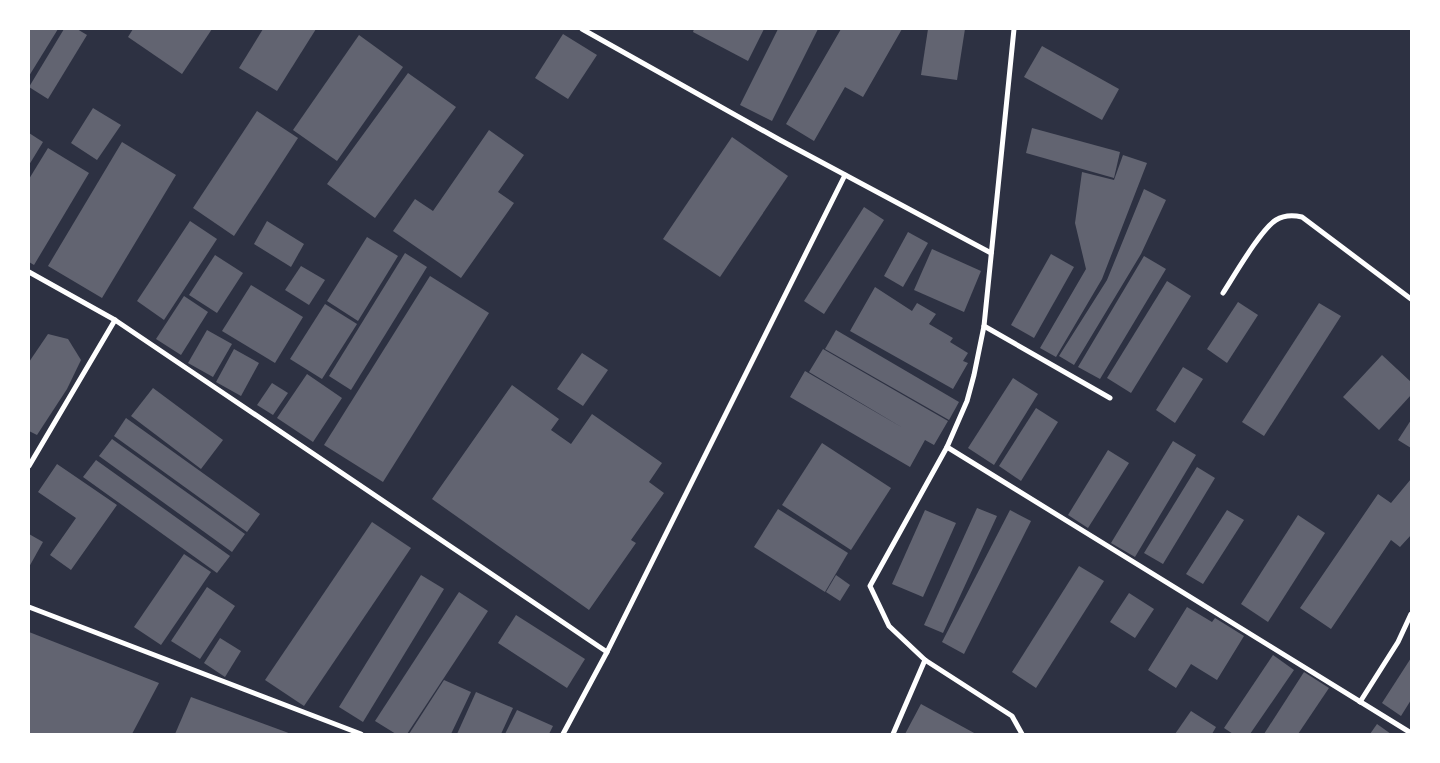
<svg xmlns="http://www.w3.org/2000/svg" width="1440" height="763" font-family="'PT Sans',sans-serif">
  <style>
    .building { fill: #626471 }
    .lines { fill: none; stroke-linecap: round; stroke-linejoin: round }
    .minor { stroke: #fff; stroke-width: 5 }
  </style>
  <rect width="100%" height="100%" fill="#2d3142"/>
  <g class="building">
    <path d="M29 29H58L29 76Z"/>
    <path d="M64 29H77L87 35 48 99 29 87Z"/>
    <path d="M133 29H212L182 74 128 37Z"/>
    <path d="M263 29H316L277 91 239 68Z"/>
    <path d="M694 29H764L748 61 693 32Z"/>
    <path d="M778 29H818L772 121 740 105Z"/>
    <path d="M841 29H902L863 97 845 87 814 141 786 124Z"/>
    <path d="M928 29H965L957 80 921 75Z"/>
    <path d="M563 34 597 55 568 99 535 78Z"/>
    <path d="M359 35 403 67 337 161 293 130Z"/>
    <path d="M1042 46 1119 89 1102 120 1024 77Z"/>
    <path d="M408 73 456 107 375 218 327 184Z"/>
    <path d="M93 108 121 125 97 160 71 143Z"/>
    <path d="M257 111 298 138 234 236 193 208Z"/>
    <path d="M1032 128 1120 152 1114 178 1026 153Z"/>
    <path d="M489 130 524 155 498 192 514 203 461 278 393 231 415 199 433 211Z"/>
    <path d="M29 133 43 142 29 165Z"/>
    <path d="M732 137 788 176 720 277 663 239Z"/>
    <path d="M122 142 176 175 102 298 48 266Z"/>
    <path d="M48 148 89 173 34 265 29 262V179Z"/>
    <path d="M1123 155 1147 163 1102 279 1056 357 1040 348 1086 269 1075 223 1082 172 1114 180Z"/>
    <path d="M1144 189 1166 200 1141 254 1074 365 1059 356 1107 280Z"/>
    <path d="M864 207 884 220 824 314 804 301Z"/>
    <path d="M190 221 217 239 164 320 137 301Z"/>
    <path d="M267 221 304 244 291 267 254 244Z"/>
    <path d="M908 232 928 243 903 287 884 276Z"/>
    <path d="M367 237 398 256 358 321 327 301Z"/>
    <path d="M932 249 981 271 964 312 914 290Z"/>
    <path d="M405 253 427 267 351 390 329 376Z"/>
    <path d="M1051 254 1074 267 1034 338 1011 325Z"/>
    <path d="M215 255 243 273 217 313 189 295Z"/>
    <path d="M1144 256 1166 269 1100 379 1078 367Z"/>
    <path d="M301 266 325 280 309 305 285 290Z"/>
    <path d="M430 276 489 313 383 482 324 445Z"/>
    <path d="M1167 281 1191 296 1131 393 1107 378Z"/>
    <path d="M251 285 303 317 275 363 222 331Z"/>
    <path d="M875 287 912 311 917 303 936 314 929 324 953 338 950 342 968 353 963 361 968 363 953 389 850 331Z"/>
    <path d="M184 296 208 312 181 355 156 339Z"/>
    <path d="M1238 302 1258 315 1227 363 1207 349Z"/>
    <path d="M1319 303 1341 316 1264 436 1242 422Z"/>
    <path d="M325 304 357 324 322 379 290 359Z"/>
    <path d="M207 330 232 344 213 377 188 363Z"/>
    <path d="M836 330 959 402 949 420 825 349Z"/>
    <path d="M48 334 68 339 81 360 67 389 37 435 29 431V362Z"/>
    <path d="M234 349 259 363 241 396 216 382Z"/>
    <path d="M823 349 948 421 934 445 925 440 910 467 790 397 805 371 903 428 809 372Z"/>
    <path d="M582 353 608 370 583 406 557 389Z"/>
    <path d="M1382 355 1411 382V395L1379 430 1343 397Z"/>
    <path d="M1183 367 1203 379 1175 423 1156 410Z"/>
    <path d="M307 374 342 398 313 442 277 418Z"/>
    <path d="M1013 378 1038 394 994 465 968 448Z"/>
    <path d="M272 383 288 393 273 415 257 405Z"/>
    <path d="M512 385 559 419 551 430 571 444 592 414 662 463 649 482 664 493 631 540 636 543 589 610 432 499Z"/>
    <path d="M153 388 223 440 201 469 131 416Z"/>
    <path d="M1036 408 1058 422 1021 481 999 466Z"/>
    <path d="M126 418 260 514 247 532 114 436Z"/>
    <path d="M1411 420V448L1398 440Z"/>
    <path d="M112 439 245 534 232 552 99 456Z"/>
    <path d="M1173 441 1196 455 1135 557 1111 543Z"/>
    <path d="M822 443 891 488 851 550 782 505Z"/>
    <path d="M1108 450 1129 463 1088 528 1068 515Z"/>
    <path d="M96 460 230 556 217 573 83 477Z"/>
    <path d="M57 464 117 505 71 570 50 555 76 518 38 492Z"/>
    <path d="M1197 467 1215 478 1163 564 1144 553Z"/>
    <path d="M1411 479V535L1400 547 1391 540 1331 629 1300 608 1378 494 1391 503Z"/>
    <path d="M977 508 997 516 943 633 924 625Z"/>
    <path d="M778 509 848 553 825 592 754 547Z"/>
    <path d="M925 510 956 523 923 597 892 584Z"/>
    <path d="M1010 510 1031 521 964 654 942 642Z"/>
    <path d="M1227 510 1244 520 1203 584 1186 574Z"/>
    <path d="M1298 515 1325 533 1268 622 1241 604Z"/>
    <path d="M372 522 411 548 304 706 265 680Z"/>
    <path d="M29 534 43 542 29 567Z"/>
    <path d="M184 554 211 572 161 645 134 627Z"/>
    <path d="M1079 566 1104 581 1036 688 1012 672Z"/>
    <path d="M421 575 444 589 363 722 339 707Z"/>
    <path d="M836 575 850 585 840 601 826 592Z"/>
    <path d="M207 587 235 606 200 659 171 641Z"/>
    <path d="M459 592 488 611 407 734H396L375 721Z"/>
    <path d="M1129 593 1154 609 1135 638 1110 622Z"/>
    <path d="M1187 607 1212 622 1215 618 1244 636 1217 680 1191 664 1176 688 1148 670Z"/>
    <path d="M516 615 585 659 567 688 498 643Z"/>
    <path d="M29 632 159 683 132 734H29Z"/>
    <path d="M220 638 241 651 225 677 204 663Z"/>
    <path d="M1273 655 1294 670 1250 734H1233L1224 728Z"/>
    <path d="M1411 658V700L1401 716 1382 703Z"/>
    <path d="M1304 672 1329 688 1298 734H1264Z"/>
    <path d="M444 680 471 692 451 734H409Z"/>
    <path d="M476 692 513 708 501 734H457Z"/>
    <path d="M191 697 286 732 291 734H175Z"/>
    <path d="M921 704 976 734H905Z"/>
    <path d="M517 710 553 726 549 734H505Z"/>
    <path d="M1191 711 1216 727 1212 734H1175Z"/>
    <path d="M1377 724 1391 734H1370Z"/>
  </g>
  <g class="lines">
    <g class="minor">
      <path d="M582 29 780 140 991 253"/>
      <path d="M1014 29 984 326 974 375 967 401 947 447 870 586 889 626 925 660 1012 716 1022 734"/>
      <path d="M29 272 115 320 607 652"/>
      <path d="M1223 293C1234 276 1261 229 1276 220 1284 215 1293 215 1302 217L1411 299"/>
      <path d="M984 326 1110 398"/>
      <path d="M947 447 1411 733"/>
      <path d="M29 466 115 320"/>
      <path d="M29 607 361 734"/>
      <path d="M1360 702 1398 642 1411 614"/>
      <path d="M563 734 607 652 845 175"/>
      <path d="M893 734 925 660"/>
    </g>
  </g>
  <rect width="1440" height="763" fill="none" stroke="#ffffff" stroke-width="60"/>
</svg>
